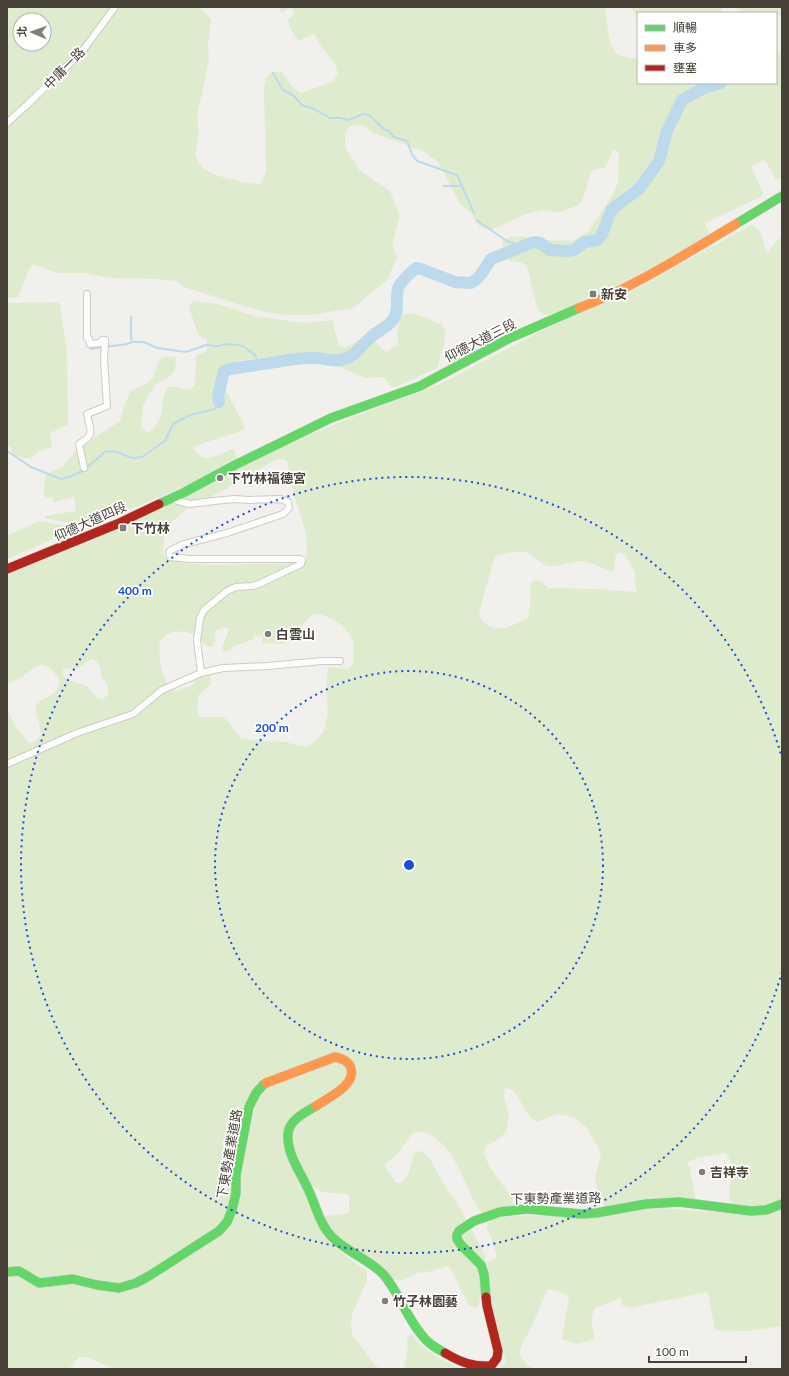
<svg xmlns="http://www.w3.org/2000/svg" width="789" height="1376" font-family="Lato,'Noto Sans TC',sans-serif">
  <style>
    .green { fill: #deebcd; fill-rule: evenodd }
    .lines { fill: none; stroke-linecap: round; stroke-linejoin: round }
    .stream { stroke: #bddaed; stroke-width: 2 }
    .river { stroke: #bddaed; stroke-width: 12 }
    .street-casing { stroke: #cdccc7; stroke-width: 8 }
    .fast-casing { stroke: #d0cdc3; stroke-width: 10 }
    .slow-casing { stroke: #d0cdc3; stroke-width: 10 }
    .jam-casing { stroke: #d0cdc3; stroke-width: 10 }
    .street { stroke: #fdfdfc; stroke-width: 6 }
    .fast { stroke: #63d668; stroke-width: 9 }
    .slow { stroke: #ff974d; stroke-width: 9 }
    .jam { stroke: #b3261e; stroke-width: 9 }
    .ring { fill: none; stroke: #1d4ed8; stroke-width: 2; stroke-dasharray: 2 4 }
    .poi-dot { fill: #827e76; stroke: #fff; stroke-width: 1.5 }
    .labels { text-anchor: middle; dominant-baseline: central; stroke-width: 3.5; stroke-linejoin: round; paint-order: stroke }
    .street-label { font-size: 13px; fill: #474137; stroke: #fff }
    .poi-label { font-size: 13px; font-weight: bold; fill: #474137; stroke: #fff; text-anchor: start }
    .centre { fill: #1d4ed8; stroke: #fff; stroke-width: 2 }
    .ring-label { font-size: 12px; text-anchor: middle; font-weight: bold; fill: #1d4ed8; stroke: #fff; stroke-width: 3.5; stroke-linejoin: round; paint-order: stroke }
  </style>
  <rect width="100%" height="100%" fill="#f1f0ec"/>
  <g class="green">
    <path d="M7 7H199L211 19 208 45 209 59 197 116 199 133 195 155C197 160 200 165 204 169 212 176 248 184 260 184L263 179 266 171 264 88C266 76 269 70 282 72L294 89 301 93 332 82 338 75C337 63 328 54 320 45 318 42 316 37 314 34L298 41 289 26 288 20 295 13 290 7 282 13 278 7H604C609 21 605 50 622 56 627 58 633 58 638 59V83H776V51L782 54V178L776 180 772 171 764 160 751 167 763 193 762 196 705 223 709 234 684 250 628 280 577 305 548 315 541 314 536 304 527 266 520 262 510 261 503 249V241C516 233 530 238 544 240 554 241 564 240 573 241L580 236 588 232 612 196 618 183 619 152 613 150 605 168 595 169 591 172 582 201 576 206 560 212 543 210 525 214 492 230 480 227 471 213 461 205 438 162 423 151 376 134 362 125 351 126 345 132V147L359 170 390 191 400 216 392 244 397 257 387 280 353 308 310 315H287L260 311 184 287 177 281 155 279 111 278 86 273H57L34 265 32 266 29 269 18 297 7 298ZM20 20H44V44H20Z"/>
    <path d="M631 7H723L721 13H638V18Z"/>
    <path d="M734 7H782V17L776 13 769 12 768 13H739L741 10Z"/>
    <path d="M751 225C762 227 763 241 765 250L768 252 776 242 782 236V1200C769 1204 729 1218 729 1193 729 1188 731 1183 732 1178 734 1169 731 1159 725 1153L697 1158 688 1162 696 1199 688 1200 613 1206H605L598 1192 595 1178 601 1155 597 1145 586 1127 574 1117 557 1114 537 1122 531 1118 513 1090 505 1088 504 1096 509 1116 506 1132 497 1140 486 1146 484 1154 489 1166 512 1198 513 1208 484 1214 480 1211C464 1187 458 1151 431 1135 426 1133 421 1131 416 1132 408 1135 404 1147 398 1153 394 1157 389 1161 384 1165L396 1183H401L408 1175 414 1154 418 1151 423 1152 430 1159 447 1189 463 1213 486 1257C478 1273 484 1290 478 1307H470L462 1292 451 1269 448 1266 432 1271 417 1273 401 1281 391 1279 336 1238 324 1220 325 1216 349 1213V1197L348 1194 323 1192 312 1186 294 1155 292 1134 295 1125 351 1082 347 1057 254 1092 235 1192 225 1220 216 1230 136 1280 118 1285 40 1280 7 1269V709C13 722 19 733 29 743L35 742 41 735 39 723 35 708C44 692 58 700 60 680 43 658 42 662 21 678 16 681 11 680 7 685V575L91 541 194 492 300 438 417 392 440 384 561 321 629 293ZM280 459 287 460C289 470 290 481 293 491 299 513 312 540 305 563L215 565 182 563 166 559C162 552 163 548 164 541 168 513 198 504 220 492 238 482 256 472 273 461ZM513 552C518 552 525 551 529 554 535 557 540 563 547 566 555 568 570 562 580 561 592 561 602 569 613 572L616 554 621 552C626 557 632 563 634 570 637 577 633 583 637 592L593 589 548 588 542 582 534 580 530 584 531 598 528 617C517 624 500 634 487 625 482 621 480 618 479 612L494 559 497 555ZM318 614C331 616 349 628 353 642 354 645 353 649 353 651 354 658 354 664 349 669L328 667 326 687 328 712 324 731 315 741 307 747 299 746 286 742 261 741 240 738 228 721 223 717H200L198 715 197 707 199 694 211 684V680L208 673 196 677 193 685 177 691C160 683 160 660 159 644 161 640 164 636 168 634 174 630 190 631 196 636 202 640 202 644 210 647L214 645 216 630 227 627 229 629 222 649 226 652C229 650 232 648 235 646 242 642 251 643 256 635L263 637 262 643 282 644 290 641 310 616ZM91 659 96 661 100 666 102 678 108 685V695L103 699 95 697 87 686 65 679 63 675V669L79 668Z"/>
    <path d="M192 301 218 304 254 316 274 319 307 323 332 320 339 346 345 348 366 337 371 338 386 352 398 344C398 337 397 328 399 321 405 304 431 321 442 325L445 329 444 345 437 368 396 387H391L384 377 365 378 333 364 288 356 249 359 233 362 220 372 222 383 245 427 241 431 198 445 194 448C202 466 217 455 232 449L234 450 237 457 219 467 207 476 139 506 80 525 44 518 46 516 76 511 74 497 54 502 53 497 47 498 44 494 45 476 54 470 62 467 80 447 120 421 124 406 131 390C139 387 148 385 153 377 158 369 155 358 166 357 170 357 173 356 176 357L175 370 169 377 156 384 143 405 141 426 146 432H149C153 428 157 425 159 420 164 412 161 387 171 387 177 386 183 390 190 390L195 384 196 356 207 351V339L199 337 189 307Z"/>
    <path d="M57 302 60 305 67 354 68 425 50 433 52 447 38 452 30 459 13 455 10 446H7V303Z"/>
    <path d="M39 521 70 527 71 530 31 549 7 559V536Z"/>
    <path d="M337 1059 347 1063 349 1069 342 1085 293 1116 290 1119 285 1146 289 1161 305 1189 316 1223 331 1244 367 1272V1280L352 1315 351 1325 352 1335 375 1365 380 1369H114L87 1357H79L69 1369H7V1274H18L40 1286 73 1281 119 1291 229 1224 238 1174 259 1094 266 1086Z"/>
    <path d="M782 1206V1326L749 1331 715 1330 708 1292 629 1308 622 1305 621 1298 605 1304 594 1309 591 1320 595 1339 576 1344 562 1339 569 1297C561 1291 556 1289 547 1290L531 1328 522 1344 519 1354 527 1365 535 1369H499L506 1361 498 1341 485 1270 487 1262 497 1257 491 1237 486 1227 489 1221 502 1217 515 1216 553 1215 660 1208 742 1214Z"/>
    <path d="M412 1334C422 1351 443 1360 460 1369H404L408 1348 407 1339 408 1336Z"/>
  </g>
  <g class="lines">
    <g class="stream">
      <path d="M273 73 283 90 293 95 302 105 314 109 330 118H341L348 120 364 114 369 115 385 130 389 131 394 137 407 141 412 154 417 161 457 175 474 213"/>
      <path d="M443 186H462"/>
      <path d="M476 220 507 241 513 243 515 251"/>
      <path d="M131 317V338L132 342"/>
      <path d="M90 349 127 344 132 342H144L157 348 186 352 206 345 217 346 230 344 243 346 255 355 259 365"/>
      <path d="M7 451 31 467 61 479 69 477 83 471 106 451 117 452 132 458 142 457 165 441 173 424 190 415 215 409 219 402"/>
    </g>
    <path class="river" d="M219 402 218 396 224 371C239 366 249 367 263 364 279 362 295 358 311 358 321 357 331 362 341 360 356 357 360 346 370 338 376 332 386 328 392 321 401 310 394 296 399 286 403 279 410 273 416 268L421 269 455 282 471 283 477 279 482 273 491 259 534 242 540 243 550 250 567 251 574 250 585 242 598 240 602 234 612 209 639 189 659 161 667 131 682 100 704 88 721 83"/>
    <defs>
      <g id="street">
        <path d="M7 123 28 104 84 49 115 7"/>
        <path d="M84 468 79 444C96 434 90 431 87 414L107 406 104 360 105 342V340H102L101 343 90 344 89 339 87 338V294"/>
        <path d="M172 498 178 501 190 504 214 501 234 499 249 500 281 499 288 502 289 508 283 514 227 533 184 544 171 550 169 552 170 557 190 559H300L302 560 301 564 259 584 252 586 236 587 227 591 204 610 200 618 197 640 201 673"/>
        <path d="M7 764 77 733 133 714 162 690 201 673 223 668 268 666 322 661H340"/>
      </g>
      <g id="fast">
        <path d="M736 224 782 196"/>
        <path d="M159 504 183 493 235 465 331 418 420 386 510 338 579 308"/>
        <path d="M316 1106C306 1112 293 1118 289 1129 287 1135 288 1142 289 1147 292 1162 302 1175 308 1189 316 1205 319 1224 332 1237 348 1253 369 1259 384 1275 399 1293 406 1316 421 1334 427 1343 436 1348 445 1353"/>
        <path d="M7 1272 19 1271 39 1283 73 1279 97 1285 119 1288 136 1283 149 1276 219 1231 227 1222 232 1210 236 1193V1175L249 1107 256 1093 263 1085 266 1083"/>
        <path d="M486 1297 484 1274 481 1265 461 1245 457 1239V1235L459 1231 474 1221 500 1212 527 1209 581 1214 596 1213 646 1204 679 1202 751 1211 766 1210 782 1204"/>
      </g>
      <g id="slow">
        <path d="M579 308C635 287 685 254 736 224"/>
        <path d="M266 1083 335 1057C352 1060 357 1073 345 1086 337 1094 325 1100 316 1106"/>
      </g>
      <g id="jam">
        <path d="M7 569 117 524 159 504"/>
        <path d="M445 1353C460 1362 473 1367 491 1366L497 1358 498 1351 487 1306 486 1297"/>
      </g>
    </defs>
    <use href="#street" class="street-casing"/>
    <use href="#fast" class="fast-casing"/>
    <use href="#slow" class="slow-casing"/>
    <use href="#jam" class="jam-casing"/>
    <use href="#street" class="street"/>
    <use href="#fast" class="fast"/>
    <use href="#slow" class="slow"/>
    <use href="#jam" class="jam"/>
  </g>
  <g class="ring">
    <circle cx="409" cy="865" r="194"/>
    <path d="M782 972A388 388 0 1 1 782 758"/>
  </g>
  <g class="poi-dot">
    <rect x="589" y="290" width="8" height="8" rx="2"/>
    <circle cx="220" cy="478" r="4"/>
    <rect x="119" y="524" width="8" height="8" rx="2"/>
    <circle cx="268" cy="634" r="4"/>
    <circle cx="702" cy="1172" r="4"/>
    <circle cx="385" cy="1301" r="4"/>
  </g>
  <g class="labels">
    <g class="street-label">
      <text transform="translate(64 68) rotate(-46)">中庸一路</text>
      <text transform="translate(480 340) rotate(-27)">仰德大道三段</text>
      <text transform="translate(90 521) rotate(-24)">仰德大道四段</text>
      <text transform="translate(229 1154) rotate(-80)">下東勢產業道路</text>
      <text transform="translate(556 1198) rotate(-1)">下東勢產業道路</text>
    </g>
    <g class="poi-label">
      <text x="601" y="294">新安</text>
      <text x="228" y="478">下竹林福德宮</text>
      <text x="131" y="528">下竹林</text>
      <text x="276" y="634">白雲山</text>
      <text x="710" y="1172">吉祥寺</text>
      <text x="393" y="1301">竹子林園藝</text>
    </g>
  </g>
  <circle cx="409" cy="865" r="6" class="centre"/>
  <g class="ring-label">
    <text x="135" y="595">400 m</text>
    <text x="272" y="732">200 m</text>
  </g>
  <rect width="789" height="1376" fill="none" stroke="#474137" stroke-width="16"/>
  <rect x="637" y="12" width="140" height="72" fill="#ffffff" stroke="#b5b3af"/>
  <rect x="645" y="25" width="20" height="6" fill="#63d668" stroke="#b5b3af"/>
  <text x="673" y="32" font-size="12" fill="#474137">順暢</text>
  <rect x="645" y="45" width="20" height="6" fill="#ff974d" stroke="#b5b3af"/>
  <text x="673" y="52" font-size="12" fill="#474137">車多</text>
  <rect x="645" y="65" width="20" height="6" fill="#b3261e" stroke="#b5b3af"/>
  <text x="673" y="72" font-size="12" fill="#474137">壅塞</text>
  <g transform="translate(32 32) rotate(272)"><circle r="19" fill="#ffffff" stroke="#b5b3af"/>
  <path d="M0-3L7 15L0 10L-7 15Z" fill="#827e76"/>
  <text y="-6" font-size="11" font-weight="bold" text-anchor="middle" fill="#474137">北</text>
  </g>
  <path d="M649 1356v6h97v-6" fill="none" stroke="#474137" stroke-width="2"/>
  <text x="655" y="1356" font-size="12" fill="#474137" stroke="#ffffff" stroke-width="3" paint-order="stroke">100 m</text>
</svg>
